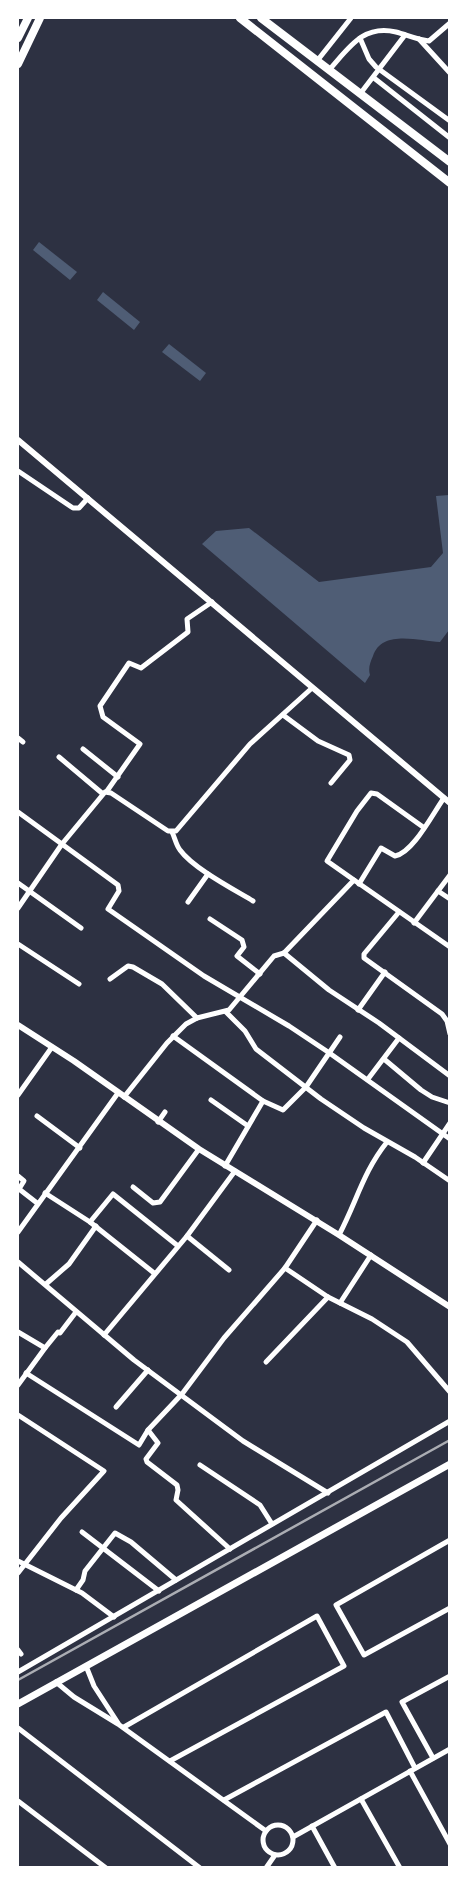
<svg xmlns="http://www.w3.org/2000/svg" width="467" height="1885" font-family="'Libre Baskerville',serif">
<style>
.water{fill:#4f5d75}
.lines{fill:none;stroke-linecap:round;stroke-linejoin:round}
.minor{stroke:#fff;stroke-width:5}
.tertiary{stroke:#fff;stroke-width:6}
.secondary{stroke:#fff;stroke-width:7}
.primary{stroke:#fff;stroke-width:8}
.rail{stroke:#abadb3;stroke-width:2.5}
</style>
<rect width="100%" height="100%" fill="#2d3142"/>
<g class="water">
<polygon points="39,242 77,272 70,280 33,250"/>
<polygon points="103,292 140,322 134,330 97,300"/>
<polygon points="169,344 206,373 200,381 162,352"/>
<path d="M449,495V630L440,642C419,641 382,629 373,656C370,663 368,668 370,675L365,683L202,544L216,531L249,528L319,582L431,567L443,553L436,496Z"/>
</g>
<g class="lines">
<g class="minor">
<polyline points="360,38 369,59 376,67 450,121"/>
<polyline points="419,39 450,73"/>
<polyline points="317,61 351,18"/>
<path d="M329,70C349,48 363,24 396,32C407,35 418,40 429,41L450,23"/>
<polyline points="374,78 450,138"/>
<polyline points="360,94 405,35"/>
<polyline points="18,471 73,508 79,508 88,498"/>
<polyline points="283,715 318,741 349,755 350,760 331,783"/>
<polyline points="18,738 23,742"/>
<polyline points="83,749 118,777"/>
<polyline points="59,757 103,794"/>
<polyline points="107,791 140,744 103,717 100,706 129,663 141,668 188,632 187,619 212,602"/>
<polyline points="18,812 118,885 119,891 108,909 204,976 289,1026 328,1052 450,1139"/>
<path d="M172,832C175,838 176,845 180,850C193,868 233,889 253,901"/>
<polyline points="354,880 327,861 357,811 371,793 377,794 423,827"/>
<polyline points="18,883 81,928"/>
<path d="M359,884L381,848L395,856C413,853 433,813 444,798"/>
<polyline points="438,891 450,899"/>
<polyline points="188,902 208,874"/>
<polyline points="18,908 62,844 105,792 111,793 168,831 176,831 250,744 312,688"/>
<polyline points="399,912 364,954 364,958 442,1014 447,1021 450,1034"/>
<polyline points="210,919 242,940 244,947 237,956 260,974"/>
<polyline points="414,923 450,875"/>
<polyline points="18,944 79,984"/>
<polyline points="284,953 354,880 450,947"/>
<polyline points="284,953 329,990 379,1023 450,1076"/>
<polyline points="110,979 128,966 133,967 162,984 197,1018"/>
<polyline points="358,1010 385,972"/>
<polyline points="226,1012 245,1031 256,1049 321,1099 364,1128 415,1157 450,1181"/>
<polyline points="173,1036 263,1101 283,1110 306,1087 340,1037"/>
<polyline points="384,1059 421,1090 432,1097 450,1103"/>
<polyline points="368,1079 399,1038"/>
<polyline points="18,1095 52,1047"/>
<polyline points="124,1097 167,1043 186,1024 197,1018 229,1010 274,956 284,953"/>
<polyline points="211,1100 248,1126"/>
<polyline points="37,1116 80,1148"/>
<polyline points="158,1122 165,1112"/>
<polyline points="423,1163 450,1123"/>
<polyline points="225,1166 263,1101"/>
<polyline points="18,1176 24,1181 19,1189 37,1203"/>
<polyline points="133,1187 153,1203 160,1202 199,1149"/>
<polyline points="45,1193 90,1222 154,1273"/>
<polyline points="90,1222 113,1194 178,1246"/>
<polyline points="18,1232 118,1093"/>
<path d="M339,1235C357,1201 363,1172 387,1142"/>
<polyline points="187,1236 229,1270"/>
<polyline points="18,1262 134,1360 212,1418 243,1441 328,1493"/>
<polyline points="285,1268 328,1297 372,1319 407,1342 450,1392"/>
<polyline points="46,1284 69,1264 96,1226"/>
<polyline points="340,1303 371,1255"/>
<polyline points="18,1332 45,1348 58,1332 60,1333 76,1312"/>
<polyline points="104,1335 187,1236 235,1171"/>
<polyline points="266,1362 328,1297"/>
<polyline points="26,1373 139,1445 148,1430 182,1394 224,1338 285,1268 317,1220"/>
<polyline points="18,1385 45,1348"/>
<polyline points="116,1407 148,1370"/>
<polyline points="18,1415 104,1471 61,1518 18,1573"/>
<polyline points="148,1430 158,1443 146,1459 147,1462 177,1485 178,1490 176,1500 230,1549"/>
<polyline points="200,1465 260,1505 272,1524"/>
<polyline points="82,1532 159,1591"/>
<polyline points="450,1540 336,1605 364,1655 450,1608"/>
<polyline points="18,1561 82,1593 114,1617"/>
<polyline points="76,1590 83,1580 85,1571 115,1533 131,1542 176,1580"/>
<polyline points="18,1650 21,1654"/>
<polyline points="86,1666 94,1686 118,1723"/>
<polyline points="18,1672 450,1421"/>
<polyline points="56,1682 74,1697 118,1724 266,1831"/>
<polyline points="124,1727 317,1616 344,1666 170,1761"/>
<polyline points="18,1728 200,1868"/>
<polyline points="433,1758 402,1702 450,1676"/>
<polyline points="410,1771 450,1844"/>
<polyline points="361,1799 400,1868"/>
<polyline points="224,1800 386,1712 415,1768"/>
<polyline points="18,1801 106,1868"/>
<circle cx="278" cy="1840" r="15"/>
<polyline points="312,1826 335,1868"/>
<polyline points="293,1837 450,1749"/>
<polyline points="266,1868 275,1855"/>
</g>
<g class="tertiary">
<polyline points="18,440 450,803"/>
<polyline points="18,1025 74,1061 199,1149 339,1235 450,1307"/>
</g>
<polyline class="secondary" points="18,1704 450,1464"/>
<g class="primary">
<polyline points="240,18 450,183"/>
<polyline points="261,18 450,162"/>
<polyline points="18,38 28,18"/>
<polyline points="18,64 40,18"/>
</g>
<polyline class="rail" points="18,1680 450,1440"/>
</g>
<rect width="467" height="1885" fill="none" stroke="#ffffff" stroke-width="38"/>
</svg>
